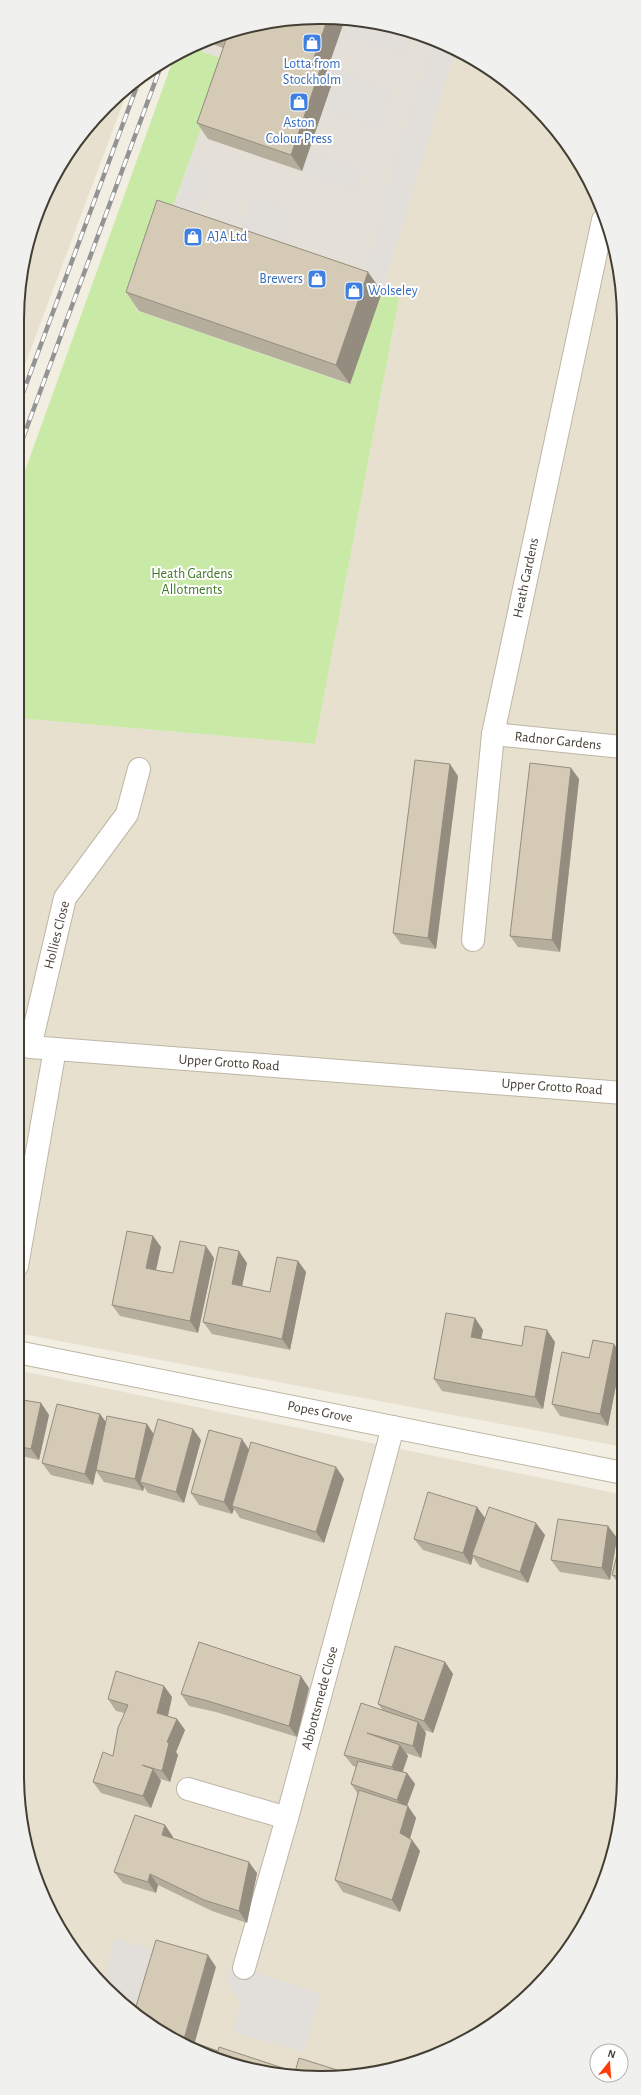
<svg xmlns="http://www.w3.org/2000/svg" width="641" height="2095" font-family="'Alegreya Sans',sans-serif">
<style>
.residential{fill:#e7e0cf}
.industrial{fill:#e4dfd7}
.green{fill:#c9eaa7}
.parking{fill:#e2dfdb}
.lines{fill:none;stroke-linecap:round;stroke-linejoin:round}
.minor-casing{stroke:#beb6a4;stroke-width:24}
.minor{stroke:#fff;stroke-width:22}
.rail-casing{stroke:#939393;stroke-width:4.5}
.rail{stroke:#fff;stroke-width:3;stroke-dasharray:9;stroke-linecap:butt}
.wall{fill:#b6ae9d}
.shaded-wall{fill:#948d7f}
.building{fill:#d4cab6;stroke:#948d7f}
.labels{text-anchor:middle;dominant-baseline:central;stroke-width:4;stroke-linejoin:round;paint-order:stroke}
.shop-label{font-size:14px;fill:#366cbe;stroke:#fff}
.park-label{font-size:14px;fill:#3f7823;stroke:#fff}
.street-label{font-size:14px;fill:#443e32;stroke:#fff}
.rim{fill:none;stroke:#443e32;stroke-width:2}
</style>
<rect width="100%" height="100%" fill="#f2eee2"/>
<g class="residential">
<polygon points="455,51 472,58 549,120 593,186 621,281 623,1447 17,1333 17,718 315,744 399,298 382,292"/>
<polygon points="129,87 17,386 17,321 23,261 40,204 68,152 106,106"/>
<polygon points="17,1370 624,1495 624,1774 618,1834 601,1890 573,1943 505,2015 455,2047 399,2068 341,2077 281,2075 186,2047 136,2015 92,1975 40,1890 23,1833 17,1774"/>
</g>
<polygon class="industrial" points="262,23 380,23 455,51 382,292 350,384 135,310 225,60 202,52 207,39"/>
<polygon class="green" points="207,39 202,52 226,60 135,310 349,384 382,292 399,298 315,744 17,718 17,493 174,57"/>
<g class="parking">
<polygon points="345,19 380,23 412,35 404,56 340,33"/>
<polygon points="434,43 455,51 382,292 360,285 385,213 380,210"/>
<polygon points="328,66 392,90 378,129 323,109 322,82"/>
<polygon points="308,151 363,169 356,190 302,173"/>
<polygon points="192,162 212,170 193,227 171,219"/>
<polygon points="251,196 292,210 277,256 236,242"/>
<polygon points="115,1938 157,1951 136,2015 102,1984"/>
<polygon points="230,1964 321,1994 303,2052 233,2032 241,2001 235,1996 229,1985 228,1977"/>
</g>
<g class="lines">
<g class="minor-casing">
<g id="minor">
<polyline points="493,734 622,747"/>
<polyline points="139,769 127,814 65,898 30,1047 623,1093"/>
<polyline points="473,940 493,734 603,220"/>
<polyline points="17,1266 55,1049"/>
<polyline points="17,1352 623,1473"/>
<polyline points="188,1789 287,1818"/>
<polyline points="244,1968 287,1818 393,1427"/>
</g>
</g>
<use href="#minor" class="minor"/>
<g class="rail-casing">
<g id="rail">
<polyline points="17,409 140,78"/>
<polyline points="17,454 162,63"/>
</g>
</g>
<use href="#rail" class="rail"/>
</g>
<g class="wall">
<polygon points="321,17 345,19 325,76 331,86 302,171 208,139 197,123 223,48 213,44 209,39 262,23"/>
<polygon points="126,292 382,292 350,384 139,311"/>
<polygon points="571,768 579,779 560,952 518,947 510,936"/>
<polygon points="458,776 436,949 401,944 393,933"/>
<polygon points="153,1236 161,1247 156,1270 173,1273 214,1258 198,1333 120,1316 112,1305"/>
<polygon points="298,1261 306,1272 290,1350 212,1334 203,1322 247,1263 242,1286 270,1292"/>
<polygon points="483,1330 481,1339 522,1346 555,1342 543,1409 442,1391 434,1379"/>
<polygon points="622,1355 608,1426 560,1416 552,1404 589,1358"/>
<polygon points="17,1399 41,1403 49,1415 39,1460 17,1455"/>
<polygon points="100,1414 106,1423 147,1424 153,1434 201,1440 184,1503 148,1493 144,1487 143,1491 104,1482 96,1471 93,1485 51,1475 42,1463"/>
<polygon points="249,1449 336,1467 344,1479 324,1543 240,1518 234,1509 232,1514 199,1505 191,1493"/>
<polygon points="477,1507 485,1518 545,1535 528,1583 480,1567 473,1557 471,1565 423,1550 414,1539"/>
<polygon points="608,1526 617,1538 610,1580 560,1572 551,1560"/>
<polygon points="624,1534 624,1588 621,1587 612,1575"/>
<polygon points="445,1662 453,1674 433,1733 424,1730 426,1733 421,1758 406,1753 408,1756 403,1772 407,1773 415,1784 407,1806 416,1818 410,1838 412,1840 420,1851 400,1912 343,1892 335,1880 358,1794 351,1784 356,1767 353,1766 344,1755 382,1709 378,1704"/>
<polygon points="164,1686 172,1697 168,1716 177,1719 185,1730 176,1752 178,1755 170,1782 160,1779 161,1781 151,1808 101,1793 93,1782 113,1756 124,1713 116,1711 108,1699"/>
<polygon points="309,1688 297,1737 216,1712 189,1706 181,1694"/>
<polygon points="165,1825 173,1837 172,1838 257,1873 247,1923 212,1911 158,1885 156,1893 123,1883 114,1872"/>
</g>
<g class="shaded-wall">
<polygon points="328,18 345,19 325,76 331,86 302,171 291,155 311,66"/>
<polygon points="368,272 382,292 350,384 336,365"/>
<polygon points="450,764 458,776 436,949 428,938"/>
<polygon points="571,768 579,779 560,952 552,940"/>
<polygon points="153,1236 161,1247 154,1279 146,1268"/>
<polygon points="206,1246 214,1258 198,1333 190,1321"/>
<polygon points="239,1251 247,1263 240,1296 232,1284"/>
<polygon points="298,1261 306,1272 290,1350 282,1339"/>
<polygon points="475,1318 483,1330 479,1349 471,1337"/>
<polygon points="547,1330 555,1342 543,1409 535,1397"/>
<polygon points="614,1344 622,1355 608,1426 600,1414"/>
<polygon points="41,1403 49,1415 39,1460 31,1449"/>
<polygon points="100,1414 108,1425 96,1470 96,1471 93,1485 85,1474"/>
<polygon points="147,1424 155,1436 140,1482 144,1487 143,1491 135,1479"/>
<polygon points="193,1429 201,1440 184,1503 176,1492"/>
<polygon points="242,1439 250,1451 232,1506 234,1509 232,1514 224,1502"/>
<polygon points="336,1467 344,1479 324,1543 316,1532"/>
<polygon points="477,1507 485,1518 472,1555 473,1557 471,1565 463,1553"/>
<polygon points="536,1523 545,1535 528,1583 520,1572"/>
<polygon points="608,1526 617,1538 610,1580 602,1568"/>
<polygon points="445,1662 453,1674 433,1733 424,1721"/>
<polygon points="301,1676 309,1688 297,1737 289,1726"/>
<polygon points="164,1686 172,1697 166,1725 157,1713"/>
<polygon points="177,1719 185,1730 176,1752 178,1755 170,1782 162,1771 167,1742"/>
<polygon points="418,1722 426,1733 421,1758 413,1746"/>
<polygon points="400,1745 408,1756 400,1778 392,1767"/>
<polygon points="153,1769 161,1781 151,1808 143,1796"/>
<polygon points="407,1773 415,1784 405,1811 397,1800"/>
<polygon points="408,1806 416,1818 408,1845 400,1833"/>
<polygon points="165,1825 173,1837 170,1847 162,1835"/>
<polygon points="412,1840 420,1851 400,1912 392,1900"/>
<polygon points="249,1862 257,1873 247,1923 239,1911"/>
<polygon points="150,1874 158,1885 156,1893 148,1882"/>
<polygon points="208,1955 216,1967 193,2049 184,2039"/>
</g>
<g class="building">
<polygon points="321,17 328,18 311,66 320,70 291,155 197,123 227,37 221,35 262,23"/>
<polygon points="157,200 368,272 336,365 126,292"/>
<polygon points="415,760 450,764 428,938 393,933"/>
<polygon points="530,763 571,768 552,940 510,936"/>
<polygon points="127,1231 153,1236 146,1268 160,1271 173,1273 180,1241 206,1246 190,1321 112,1305"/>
<polygon points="219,1247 239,1251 232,1284 270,1292 277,1257 298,1261 282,1339 203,1322"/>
<polygon points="446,1313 475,1318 471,1337 522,1346 525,1326 547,1330 535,1397 434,1379"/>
<polygon points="593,1340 614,1344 600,1414 552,1404 562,1352 589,1358"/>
<polygon points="17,1399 41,1403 31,1449 17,1446"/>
<polygon points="57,1404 100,1414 85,1474 42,1463"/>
<polygon points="107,1416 147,1424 135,1479 96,1470"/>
<polygon points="158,1419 193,1429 176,1492 140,1482"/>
<polygon points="209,1430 242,1439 224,1502 191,1493"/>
<polygon points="251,1442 336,1467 316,1532 232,1506"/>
<polygon points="428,1492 477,1507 463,1553 414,1539"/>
<polygon points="489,1507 536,1523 520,1572 472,1555"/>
<polygon points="558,1519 608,1526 602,1568 551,1560"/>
<polygon points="622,1534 624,1534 624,1578 612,1575"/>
<polygon points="199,1642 301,1676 289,1726 208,1701 181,1694"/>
<polygon points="395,1646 445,1662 424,1721 378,1704"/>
<polygon points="116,1671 164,1686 157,1713 177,1719 167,1742 169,1743 162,1771 142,1765 153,1769 143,1796 93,1782 103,1752 113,1756 118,1728 128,1705 108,1699"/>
<polygon points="361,1703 418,1722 413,1746 367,1733 400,1745 392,1767 344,1755"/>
<polygon points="358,1761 407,1773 397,1800 351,1784"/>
<polygon points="359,1790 408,1806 400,1833 412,1840 392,1900 335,1880"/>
<polygon points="135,1815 165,1825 162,1835 249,1862 239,1911 204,1900 150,1874 148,1882 114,1872"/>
<polygon points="156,1940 208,1955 184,2039 218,2051 219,2047 295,2072 299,2058 353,2075 341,2077 281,2075 186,2047 136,2015 134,2013"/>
</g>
<defs>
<g id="shop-square" transform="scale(1)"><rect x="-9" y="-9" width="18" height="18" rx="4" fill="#3f7fe0" stroke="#fff"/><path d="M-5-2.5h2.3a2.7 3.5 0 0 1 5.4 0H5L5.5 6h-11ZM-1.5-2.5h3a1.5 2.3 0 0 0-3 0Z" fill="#fff"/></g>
</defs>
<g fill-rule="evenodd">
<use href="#shop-square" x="312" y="43"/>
<use href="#shop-square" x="299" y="102"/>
<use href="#shop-square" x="193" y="237"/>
<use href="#shop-square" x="317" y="279"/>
<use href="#shop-square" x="354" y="291"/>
</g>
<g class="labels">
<g class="shop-label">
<text x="312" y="64">Lotta from<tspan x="312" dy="16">Stockholm</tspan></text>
<text x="299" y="123">Aston<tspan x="299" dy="16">Colour Press</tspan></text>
<text x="207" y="237" text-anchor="start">AJA Ltd</text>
<text x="303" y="279" text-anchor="end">Brewers</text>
<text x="368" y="291" text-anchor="start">Wolseley</text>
</g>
<g class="park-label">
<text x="192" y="574">Heath Gardens<tspan x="192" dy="16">Allotments</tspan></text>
</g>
<g class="street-label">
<text transform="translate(526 578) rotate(-78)">Heath Gardens</text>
<text transform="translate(558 741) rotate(6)">Radnor Gardens</text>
<text transform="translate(57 935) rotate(-76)">Hollies Close</text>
<text transform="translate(229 1063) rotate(4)">Upper Grotto Road</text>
<text transform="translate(552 1087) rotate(4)">Upper Grotto Road</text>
<text transform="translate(320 1412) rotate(11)">Popes Grove</text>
<text transform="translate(320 1698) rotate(-75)">Abbottsmede Close</text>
</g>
</g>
<path d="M0 0H641V2095H0ZM320 24H321A296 296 0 0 1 617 320V1775A296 296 0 0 1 321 2071H320A296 296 0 0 1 24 1775V320A296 296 0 0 1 320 24Z" fill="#f0f0ef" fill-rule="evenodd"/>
<path class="rim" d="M320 24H321A296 296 0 0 1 617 320V1775A296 296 0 0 1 321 2071H320A296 296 0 0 1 24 1775V320A296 296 0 0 1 320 24Z"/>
<g transform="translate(609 2063) rotate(17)"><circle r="19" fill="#ffffff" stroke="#b4b2ad"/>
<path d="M0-3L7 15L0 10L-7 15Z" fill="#ff3c0c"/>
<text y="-6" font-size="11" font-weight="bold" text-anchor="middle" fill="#443e32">N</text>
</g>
</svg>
